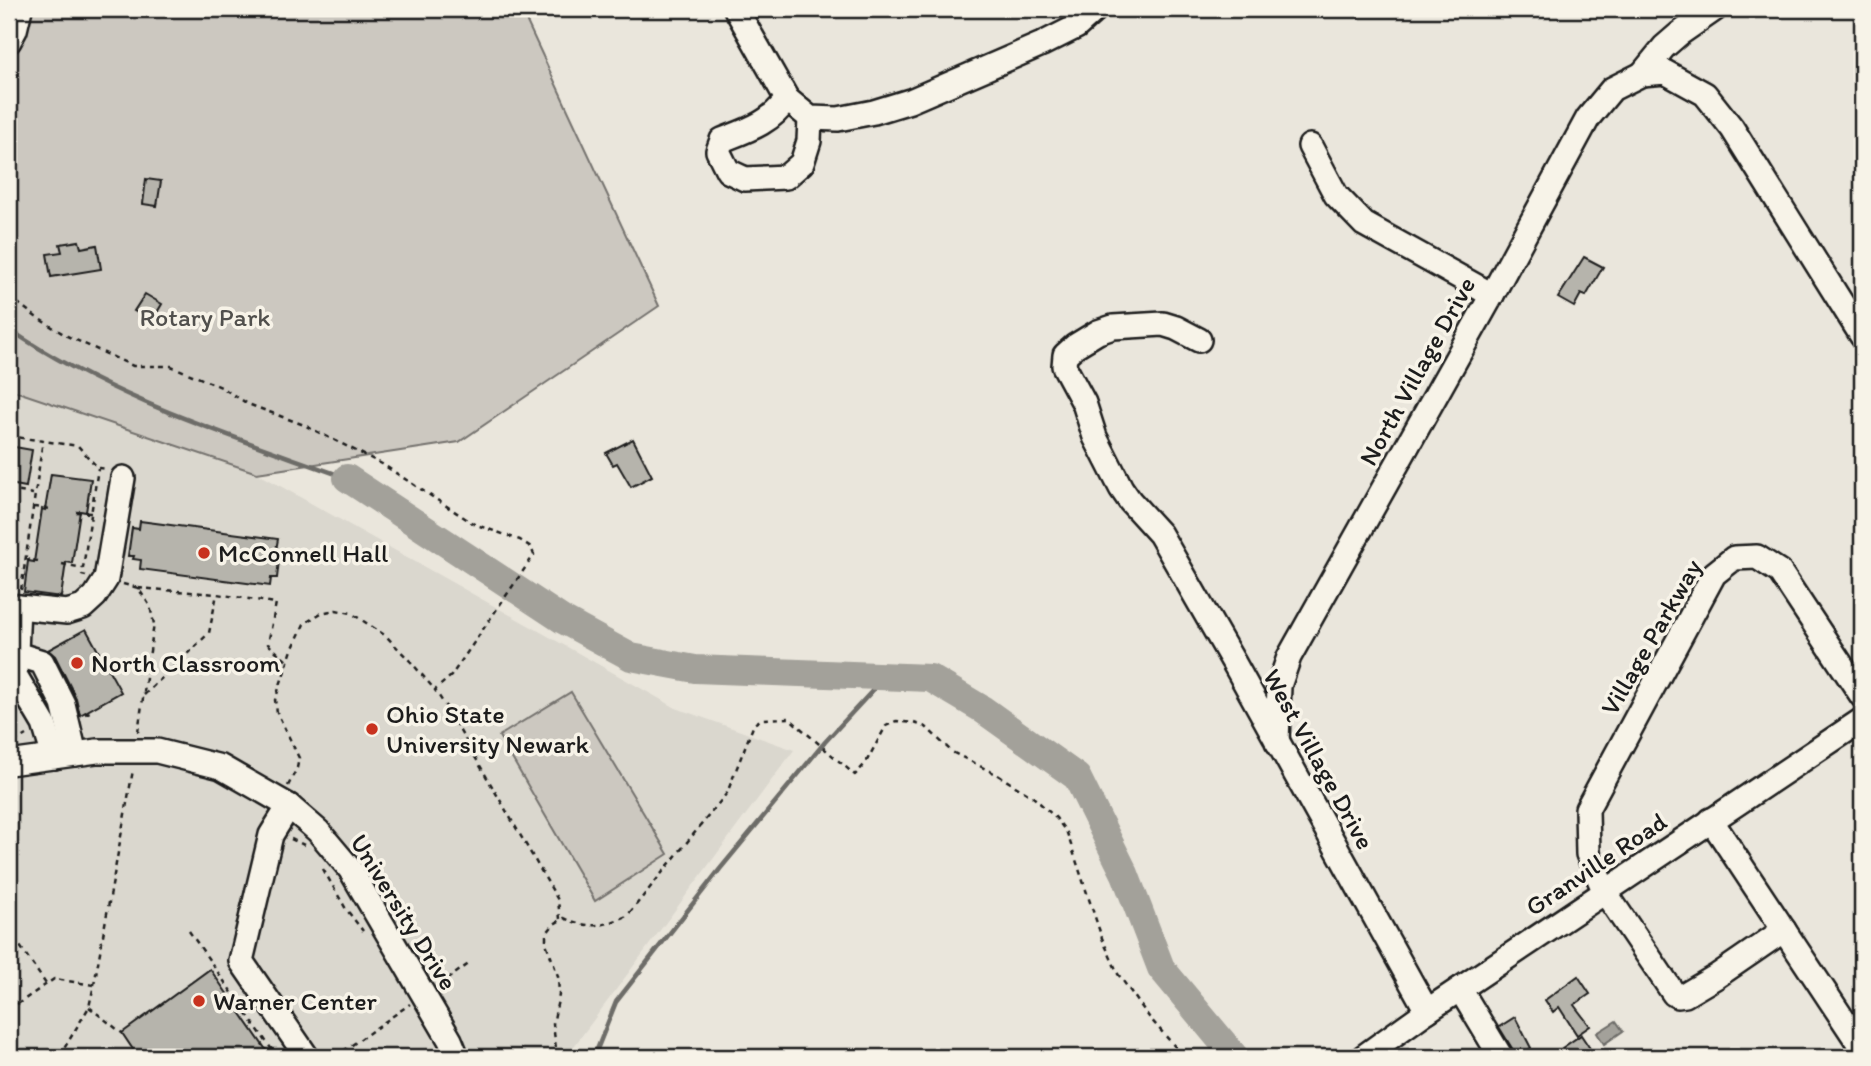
<svg xmlns="http://www.w3.org/2000/svg" width="1871" height="1066" font-family="Itim,sans-serif">
<style>
.built{fill:#dad7ce}
.green{fill:#ccc8c0;stroke:#74726e;stroke-width:2}
.water{fill:#a3a19a;stroke:#6d6c68;stroke-width:2}
.lines{fill:none;stroke-linecap:round;stroke-linejoin:round}
.stream{stroke:#6d6c68;stroke-width:4.5}
.river{stroke:#a3a19a;stroke-width:28}
.building{fill:#b6b4ac;stroke:#1c1c1c;stroke-width:2}
.minor-casing{stroke:#1c1c1c;stroke-width:28}
.path{stroke:#1c1c1c;stroke-width:2.5;stroke-dasharray:5 5;stroke-linecap:butt}
.minor{stroke:#f7f3e8;stroke-width:23}
.poi-dot{fill:#c8321e;stroke:#f7f3e8;stroke-width:2.5}
.labels{text-anchor:middle;dominant-baseline:central;stroke-width:7;stroke-linejoin:round;paint-order:stroke}
.park-label{font-size:26px;fill:#51504d;stroke:#f7f3e8}
.street-label{font-size:26px;fill:#1c1c1c;stroke:#f7f3e8}
.poi-label{font-size:26px;fill:#1c1c1c;stroke:#f7f3e8;text-anchor:start}
</style>
<rect width="100%" height="100%" fill="#eae6dc"/>
<filter id="ink" filterUnits="userSpaceOnUse"><feTurbulence type="fractalNoise" baseFrequency=".0143" numOctaves="2"/><feDisplacementMap in="SourceGraphic" scale="14" xChannelSelector="R" yChannelSelector="G"/><feConvolveMatrix kernelMatrix="1 2 1 2 8 2 1 2 1" color-interpolation-filters="sRGB"/></filter>
<g filter="url(#ink)">
<polygon class="built" points="9,389 257,473 676,708 794,750 566,1057 9,1057"/>
<g class="green">
<polygon points="9,9 521,9 659,306 459,442 257,473 9,389"/>
<polygon points="571,692 668,854 595,901 499,736"/>
</g>
<polygon class="water" points="1616,1021 1623,1031 1604,1044 1597,1033"/>
<g class="lines">
<g class="stream">
<path d="M9,329C111,399 232,436 347,478"/>
<polyline points="594,1057 616,1002 720,869 825,742 886,676"/>
</g>
<polyline class="river" points="347,478 563,620 631,657 695,669 930,678 982,709 1077,777 1125,874 1161,968 1235,1057"/>
</g>
<g class="building">
<polygon points="146,179 161,181 157,206 143,204"/>
<polygon points="79,241 81,248 97,245 101,269 51,277 47,254 62,252 60,244"/>
<polygon points="1584,257 1603,267 1586,296 1581,294 1574,307 1558,298"/>
<polygon points="145,294 162,304 152,321 134,311"/>
<polygon points="633,439 652,476 631,487 617,463 613,465 606,453"/>
<polygon points="9,446 32,450 26,487 9,484"/>
<polygon points="51,474 91,479 86,512 80,511 72,563 66,562 61,597 24,592 28,561 34,562 42,509 45,510"/>
<polygon points="140,521 278,539 276,550 280,551 277,578 271,578 270,586 140,569 141,560 133,559 134,556 128,556 132,528 139,529"/>
<polygon points="86,629 121,692 80,715 76,698 55,656 48,650"/>
<polygon points="210,969 271,1057 138,1057 122,1033"/>
<polygon points="1578,976 1590,994 1574,1005 1590,1026 1577,1035 1559,1007 1553,1012 1545,1000"/>
<polygon points="1515,1017 1531,1048 1517,1057 1515,1057 1513,1050 1499,1027"/>
<polygon points="1581,1035 1591,1050 1581,1057 1568,1057 1562,1048"/>
</g>
<g class="lines">
<g class="minor-casing">
<g id="minor">
<polyline points="736,9 787,99 810,118 838,119 874,112 910,101 1042,44 1076,27 1096,9"/>
<polyline points="9,41 15,30 20,9"/>
<polyline points="1642,74 1664,47 1679,34 1715,9"/>
<path d="M787,99C771,123 748,130 722,140L718,151L728,171L745,179L786,177L802,163L809,141L810,118"/>
<polyline points="1310,146 1336,195 1364,224 1492,295"/>
<polyline points="1199,340 1176,328 1163,324 1113,327 1098,332 1075,346 1065,355 1064,366 1084,403 1095,437 1121,488 1130,501 1160,534 1234,663 1427,1011"/>
<polyline points="9,606 67,612 83,607 95,596 106,579 123,478"/>
<polyline points="18,607 15,675 44,724 54,757"/>
<polyline points="16,654 42,662 63,704 75,754"/>
<polyline points="1277,742 1279,686 1289,657 1492,295 1588,118 1612,89 1642,74 1665,72 1705,94 1732,128 1862,336"/>
<polyline points="9,763 97,751 157,751 221,767 289,806 318,831 350,869 450,1040 457,1057"/>
<polyline points="289,806 271,835 241,961 307,1057"/>
<polyline points="1711,820 1862,1048"/>
<polyline points="1784,930 1717,976 1685,995 1678,996 1674,994 1605,892 1588,854 1587,809 1714,574 1734,558 1757,557 1780,572 1862,696"/>
<polyline points="1460,989 1501,1057"/>
<polyline points="1363,1057 1427,1011 1862,720"/>
</g>
</g>
<g class="path">
<polyline points="9,296 36,317 67,336 133,366 171,366 221,387 248,404 304,425 382,464 474,524 520,540 531,547 534,555 451,676 435,690 446,707 558,900 560,919"/>
<polyline points="9,436 78,446 98,468 107,469"/>
<polyline points="9,490 33,494"/>
<polyline points="34,507 51,509"/>
<polyline points="76,512 91,513"/>
<polyline points="25,559 38,561"/>
<polyline points="62,564 83,568"/>
<polyline points="86,576 82,575 98,468"/>
<polyline points="123,584 138,588 150,606 154,624 138,732"/>
<polyline points="138,588 217,594 276,603 268,644 288,662"/>
<polyline points="21,590 43,440"/>
<polyline points="144,695 209,633 217,594"/>
<polyline points="85,714 92,711 91,709"/>
<polyline points="14,742 26,735"/>
<polyline points="288,786 297,768 299,758 277,712 275,700 292,650 304,624 321,613 336,610 351,613 386,636 411,662 435,690"/>
<polyline points="291,839 304,845"/>
<polyline points="323,869 346,909 363,931"/>
<polyline points="9,930 46,984"/>
<polyline points="189,931 277,1057"/>
<polyline points="94,985 133,770"/>
<polyline points="439,985 470,963"/>
<polyline points="89,1007 122,1033"/>
<polyline points="9,1010 54,979 94,985 89,1007 59,1057"/>
<polyline points="9,1052 24,1053 35,1057"/>
<polyline points="335,1057 410,1004"/>
<path d="M557,1057L553,1024L559,995L558,976L546,943V934L554,924L564,918C589,929 602,927 627,916L727,793L754,724L762,719L789,718L855,775L865,764L886,726L896,721L914,723L926,727L952,752L996,774L1033,797L1056,818L1067,833L1102,938L1118,974L1149,1017L1184,1057"/>
</g>
<use href="#minor" class="minor"/>
</g>
</g>
<g class="poi-dot">
<circle cx="204" cy="553" r="7"/>
<circle cx="77" cy="663" r="7"/>
<circle cx="372" cy="729" r="7"/>
<circle cx="199" cy="1001" r="7"/>
</g>
<g class="labels">
<g class="park-label">
<text x="205" y="317">Rotary Park</text>
</g>
<g class="street-label">
<text transform="translate(1417 371) rotate(-61)">North Village Drive</text>
<text transform="translate(1651 637) rotate(-60)">Village Parkway</text>
<text transform="translate(1319 759) rotate(61)">West Village Drive</text>
<text transform="translate(1596 864) rotate(-34)">Granville Road</text>
<text transform="translate(404 912) rotate(58)">University Drive</text>
</g>
<g class="poi-label">
<text x="218" y="553">McConnell Hall</text>
<text x="91" y="663">North Classroom</text>
<text x="386" y="714">Ohio State<tspan x="386" dy="30">University Newark</tspan></text>
<text x="213" y="1001">Warner Center</text>
</g>
</g>
<rect width="1871" height="1066" fill="none" stroke="#f7f3e8" stroke-width="35"/>
<rect x="18" y="18" width="1836" height="1031" fill="none" stroke="#1c1c1c" stroke-width="2.5" filter="url(#ink)"/>
</svg>
